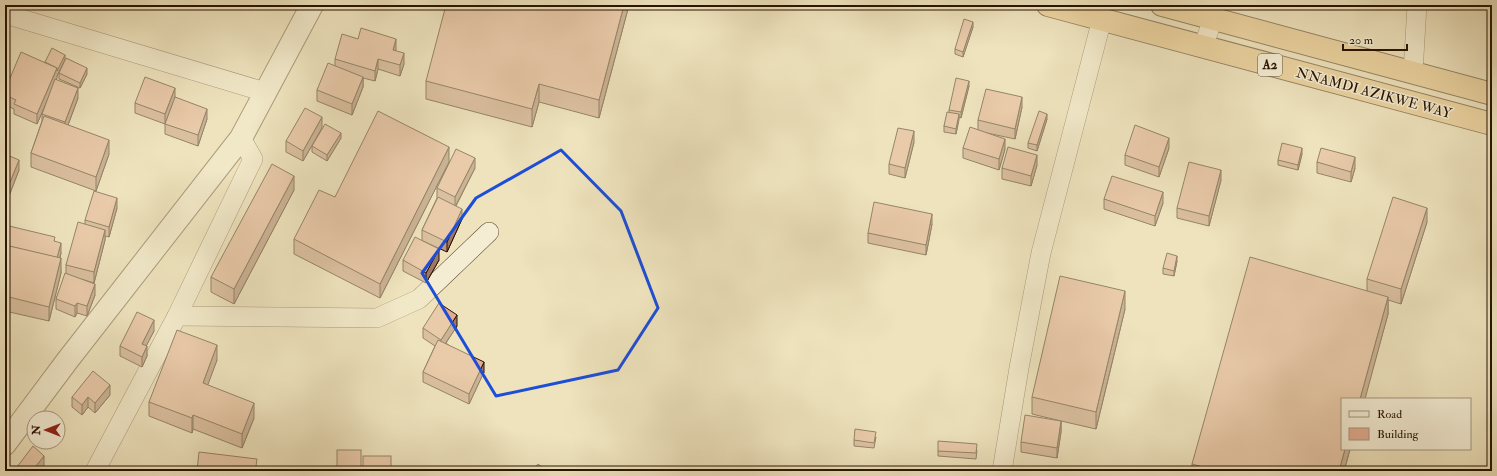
<svg xmlns="http://www.w3.org/2000/svg" width="1497" height="476" font-family="'IM FELL Double Pica',serif">
<style>
.lines{fill:none;stroke-linecap:round;stroke-linejoin:round}
.minor-casing{stroke:#59472f;stroke-width:20}
.tertiary-casing{stroke:#59472f;stroke-width:24}
.trunk-casing{stroke:#271300;stroke-width:24}
.minor{stroke:#f4edd4;stroke-width:19}
.tertiary{stroke:#f4edd4;stroke-width:22}
.trunk{stroke:#e7c27e;stroke-width:22}
.wall{fill:#c3947c;stroke:#271300}
.shaded-wall{fill:#9f7865;stroke:#271300}
.building{fill:#e3ac90;stroke:#271300}
.marked{fill:none;stroke:#1d4ed8;stroke-width:3;stroke-linejoin:round}
.labels{text-anchor:middle;dominant-baseline:central;stroke-width:3;stroke-linejoin:round;paint-order:stroke}
.shield{fill:#f4edd4;stroke:#645440;stroke-width:1}
.shield-label{font-size:13px;font-weight:bold;fill:#271300}
.street-label{font-size:14px;fill:#271300;stroke:#f4edd4}
</style>
<rect width="100%" height="100%" fill="#eee3bd"/>
<filter id="stains"><feTurbulence type="fractalNoise" baseFrequency=".005" numOctaves="4"/><feColorMatrix values="0 0 0 0 .2 0 0 0 0 .09 0 0 0 0 .02 0 0 0 .5 -.17"/></filter>
<radialGradient id="worn" r=".72"><stop offset=".6" stop-color="#630" stop-opacity="0"/><stop offset="1" stop-color="#630" stop-opacity=".3"/></radialGradient>
<g class="lines">
<g class="minor-casing">
<g id="minor">
<polyline points="5,14 265,92"/>
<polyline points="1203,47 1213,19 1213,5"/>
<polyline points="1413,73 1417,5"/>
<polyline points="177,316 377,318 419,299 489,232"/>
<polyline points="95,471 177,316 253,159 241,138"/>
<polyline points="1002,471 1019,368 1041,253 1102,19"/>
</g>
</g>
<g class="tertiary-casing">
<polyline id="tertiary" points="5,444 67,361 241,138 312,5"/>
</g>
<g class="trunk-casing">
<g id="trunk">
<polyline points="1048,5 1492,124"/>
<polyline points="1162,5 1492,94"/>
</g>
</g>
<use href="#minor" class="minor"/>
<use href="#tertiary" class="tertiary"/>
<use href="#trunk" class="trunk"/>
</g>
<g class="wall">
<polygon points="629,5 599,118 539,102 532,127 426,99 426,81"/>
<polygon points="973,27 963,57 955,54 955,49"/>
<polygon points="358,39 396,49 395,51 404,64 400,76 378,69 375,81 363,78 363,87 352,115 317,101 317,90 335,65 335,59"/>
<polygon points="65,60 57,76 56,80 78,98 68,125 109,154 96,191 31,167 31,153 42,121 42,114 47,101 37,124 14,114 14,109 5,105 5,90 45,62"/>
<polygon points="59,73 87,74 80,88 59,79"/>
<polygon points="969,86 961,118 959,117 956,134 944,132 944,126 949,112 949,110"/>
<polygon points="175,97 207,119 198,146 165,134 165,124 135,113 135,103"/>
<polygon points="1022,107 1015,139 987,133 1005,149 999,170 963,158 963,148 978,130 978,120"/>
<polygon points="1047,119 1037,151 1028,148 1028,143"/>
<polygon points="322,128 303,161 286,152 286,141"/>
<polygon points="341,138 327,161 312,152 312,146"/>
<polygon points="914,142 905,178 889,174 889,164"/>
<polygon points="1169,148 1159,177 1125,165 1125,155"/>
<polygon points="5,154 19,170 7,201 7,211 5,215"/>
<polygon points="1302,154 1298,170 1278,165 1278,160"/>
<polygon points="449,162 380,298 294,254 294,239 335,197"/>
<polygon points="1317,162 1355,168 1351,182 1317,173"/>
<polygon points="1037,165 1031,186 1002,179 1002,168"/>
<polygon points="475,168 456,206 462,219 447,252 423,241 439,260 426,283 403,271 403,260 422,241 422,230 437,198 437,188"/>
<polygon points="1221,180 1209,226 1177,218 1177,208"/>
<polygon points="294,190 234,304 211,292 211,277"/>
<polygon points="1104,199 1163,203 1155,226 1104,209"/>
<polygon points="117,208 109,237 105,236 105,240 94,283 81,279 95,295 87,316 77,313 75,317 56,309 56,299 66,274 66,265 85,224 85,220"/>
<polygon points="1427,222 1401,304 1388,300 1388,314 1344,471 1192,471 1192,464 1367,291 1367,279"/>
<polygon points="932,224 926,255 868,243 868,233"/>
<polygon points="5,225 55,241 61,253 60,258 61,273 49,321 5,311"/>
<polygon points="1177,261 1174,276 1163,274 1163,268"/>
<polygon points="1125,309 1096,429 1061,421 1061,432 1057,458 1021,452 1021,442 1061,421 1032,414 1032,397"/>
<polygon points="457,326 446,343 484,372 469,404 423,382 423,372 435,346 423,338 423,328"/>
<polygon points="154,331 146,346 147,356 142,367 120,356 120,346"/>
<polygon points="217,360 207,385 254,418 242,448 193,429 192,433 149,416 149,402"/>
<polygon points="110,395 95,413 88,407 82,415 72,407 72,397"/>
<polygon points="876,437 874,448 854,446 854,440"/>
<polygon points="977,450 976,459 938,456 938,451"/>
</g>
<g class="shaded-wall">
<polygon points="624,5 629,5 599,118 599,100"/>
<polygon points="973,22 973,27 963,57 963,52"/>
<polygon points="396,39 396,49 393,60 393,50"/>
<polygon points="404,53 404,64 400,76 400,65"/>
<polygon points="65,55 65,60 57,76 57,78 37,124 37,114 57,68"/>
<polygon points="378,59 378,69 375,81 375,71"/>
<polygon points="87,68 87,74 80,88 80,83"/>
<polygon points="363,77 363,87 352,115 352,104"/>
<polygon points="969,81 969,86 961,118 961,112"/>
<polygon points="539,84 539,102 532,127 532,109"/>
<polygon points="78,88 78,98 65,133 65,122"/>
<polygon points="175,88 175,98 165,124 165,114"/>
<polygon points="1022,97 1022,107 1015,139 1015,129"/>
<polygon points="207,109 207,119 198,146 198,135"/>
<polygon points="959,114 959,120 956,134 956,129"/>
<polygon points="1047,114 1047,119 1037,151 1037,145"/>
<polygon points="322,117 322,128 303,161 303,151"/>
<polygon points="914,131 914,142 905,178 905,168"/>
<polygon points="341,133 341,138 327,161 327,155"/>
<polygon points="1169,138 1169,148 1159,177 1159,167"/>
<polygon points="1005,139 1005,149 999,170 999,159"/>
<polygon points="109,140 109,154 96,191 96,177"/>
<polygon points="449,147 449,162 380,298 380,284"/>
<polygon points="1302,148 1302,154 1298,170 1298,165"/>
<polygon points="1037,155 1037,165 1031,186 1031,176"/>
<polygon points="1355,157 1355,168 1351,182 1351,172"/>
<polygon points="475,158 475,168 455,207 455,197"/>
<polygon points="19,160 19,170 7,201 7,211 5,215 5,205 6,202 6,192"/>
<polygon points="1221,170 1221,180 1209,226 1209,216"/>
<polygon points="294,176 294,190 234,304 234,289"/>
<polygon points="1163,192 1163,203 1155,226 1155,216"/>
<polygon points="117,198 117,208 109,237 109,227"/>
<polygon points="1427,208 1427,222 1401,304 1401,289"/>
<polygon points="462,209 462,219 447,252 447,242"/>
<polygon points="932,214 932,224 926,255 926,245"/>
<polygon points="105,230 105,240 94,283 94,272"/>
<polygon points="61,243 61,253 57,268 57,258"/>
<polygon points="439,249 439,260 426,283 426,273"/>
<polygon points="1177,256 1177,261 1174,276 1174,271"/>
<polygon points="61,258 61,273 49,321 49,307"/>
<polygon points="95,284 95,295 87,316 87,306"/>
<polygon points="1125,291 1125,309 1096,429 1096,412"/>
<polygon points="1388,297 1388,314 1365,399 1360,399"/>
<polygon points="77,303 77,313 75,317 75,306"/>
<polygon points="457,315 457,326 441,350 441,340"/>
<polygon points="154,320 154,331 142,354 142,344"/>
<polygon points="217,345 217,360 203,398 203,383"/>
<polygon points="147,346 147,356 142,367 142,357"/>
<polygon points="484,362 484,372 469,404 469,394"/>
<polygon points="110,385 110,395 95,413 95,403"/>
<polygon points="88,397 88,407 82,415 82,405"/>
<polygon points="254,403 254,418 242,448 242,434"/>
<polygon points="193,415 193,429 192,433 192,418"/>
<polygon points="1061,421 1061,432 1057,458 1057,448"/>
<polygon points="1345,449 1350,449 1344,471 1339,471"/>
<polygon points="44,456 44,466 40,471 32,471"/>
</g>
<g class="building">
<polygon points="446,5 624,5 599,100 539,84 532,109 426,81"/>
<polygon points="964,19 973,22 963,52 955,49"/>
<polygon points="361,28 396,39 393,50 404,53 400,65 378,59 375,71 335,59 342,34 358,39"/>
<polygon points="52,48 65,55 57,71 57,68 45,62"/>
<polygon points="21,52 57,68 37,114 14,104 16,100 5,95 5,90"/>
<polygon points="66,58 87,68 80,83 59,73"/>
<polygon points="328,63 363,77 352,104 317,90"/>
<polygon points="145,77 175,88 165,114 135,103"/>
<polygon points="956,78 969,81 961,112 949,110"/>
<polygon points="55,79 78,88 65,122 42,114"/>
<polygon points="986,89 1022,97 1015,129 978,120"/>
<polygon points="175,97 207,109 198,135 165,124"/>
<polygon points="305,108 322,117 303,151 286,141"/>
<polygon points="378,111 449,147 380,284 294,239 319,190 335,197"/>
<polygon points="1039,111 1047,114 1037,145 1028,143"/>
<polygon points="947,112 959,114 956,129 944,126"/>
<polygon points="44,116 109,140 96,177 31,153"/>
<polygon points="325,124 341,133 327,155 312,146"/>
<polygon points="1135,125 1169,138 1159,167 1125,155"/>
<polygon points="970,127 1005,139 999,159 963,148"/>
<polygon points="898,128 914,131 905,168 889,164"/>
<polygon points="1282,143 1302,148 1298,165 1278,160"/>
<polygon points="1008,147 1037,155 1031,176 1002,168"/>
<polygon points="1321,148 1355,157 1351,172 1317,162"/>
<polygon points="456,149 475,158 455,197 437,188"/>
<polygon points="5,154 19,160 6,192 5,192"/>
<polygon points="1189,162 1221,170 1209,216 1177,208"/>
<polygon points="272,164 294,176 234,289 211,277"/>
<polygon points="1112,176 1163,192 1155,216 1104,199"/>
<polygon points="94,191 117,198 109,227 85,220"/>
<polygon points="438,197 462,209 447,242 422,230"/>
<polygon points="1393,197 1427,208 1401,289 1367,279"/>
<polygon points="874,202 932,214 926,245 868,233"/>
<polygon points="78,222 105,230 94,272 66,265"/>
<polygon points="5,225 55,237 54,241 61,243 57,258 5,245"/>
<polygon points="415,237 439,249 426,273 403,260"/>
<polygon points="5,245 61,258 49,307 5,296"/>
<polygon points="1167,253 1177,256 1174,271 1163,268"/>
<polygon points="1250,257 1388,297 1360,399 1342,399 1342,449 1345,449 1339,471 1217,471 1192,464"/>
<polygon points="65,273 95,284 87,306 77,303 75,306 56,299"/>
<polygon points="1060,276 1125,291 1096,412 1032,397"/>
<polygon points="439,303 457,315 441,340 423,328"/>
<polygon points="137,312 154,320 142,344 147,346 142,357 120,346"/>
<polygon points="177,330 217,345 203,383 254,403 242,434 193,415 192,418 149,402"/>
<polygon points="438,340 484,362 469,394 423,372"/>
<polygon points="93,371 110,385 95,403 88,397 82,405 72,397"/>
<polygon points="1025,415 1061,421 1057,448 1021,442"/>
<polygon points="855,429 876,432 874,443 854,440"/>
<polygon points="938,441 977,444 976,453 938,451"/>
<polygon points="33,446 44,456 32,471 14,471"/>
<rect x="337" y="450" width="24" height="21"/>
<polygon points="199,452 257,459 256,466 265,468 265,471 197,471"/>
<rect x="363" y="456" width="28" height="15"/>
<polygon points="538,464 547,471 532,471"/>
</g>
<path d="M0 0H1497V476H0ZM561,150L621,211L658,308L618,370L496,396L422,273L476,198Z" fill="#eee3bd" fill-opacity=".55" fill-rule="evenodd"/>
<path class="marked" d="M561,150L621,211L658,308L618,370L496,396L422,273L476,198Z"/>
<g class="labels">
<rect class="shield" x="1258" y="54" width="24" height="22" rx="3"/>
<g class="shield-label">
<text x="1270" y="65">A2</text>
</g>
<g class="street-label">
<text transform="translate(1374 93) rotate(15)">NNAMDI AZIKWE WAY</text>
</g>
</g>
<rect width="1497" height="476" fill="none" stroke="#eee3bd" stroke-width="20"/>
<rect x="6" y="6" width="1485" height="464" fill="none" stroke="#271300" stroke-width="2"/>
<rect x="10" y="10" width="1477" height="456" fill="none" stroke="#271300"/>
<rect x="1341" y="398" width="130" height="52" fill="#f4edd4" stroke="#a2967f"/>
<rect x="1349" y="411" width="20" height="6" fill="#f4edd4" stroke="#a2967f"/>
<text x="1377" y="418" font-size="12" fill="#271300">Road</text>
<rect x="1349" y="428" width="20" height="12" fill="#e3ac90" stroke="#a2967f"/>
<text x="1377" y="438" font-size="12" fill="#271300">Building</text>
<g transform="translate(46 430) rotate(270)"><circle r="19" fill="#f4edd4" stroke="#a2967f"/>
<path d="M0-3L7 15L0 10L-7 15Z" fill="#8f2418"/>
<text y="-6" font-size="11" font-weight="bold" text-anchor="middle" fill="#271300">N</text>
</g>
<path d="M1343 44v6h64v-6" fill="none" stroke="#271300" stroke-width="2"/>
<text x="1349" y="44" font-size="12" fill="#271300" stroke="#f4edd4" stroke-width="3" paint-order="stroke">20 m</text>
<rect width="100%" height="100%" filter="url(#stains)"/>
<rect width="100%" height="100%" fill="url(#worn)"/>
</svg>
